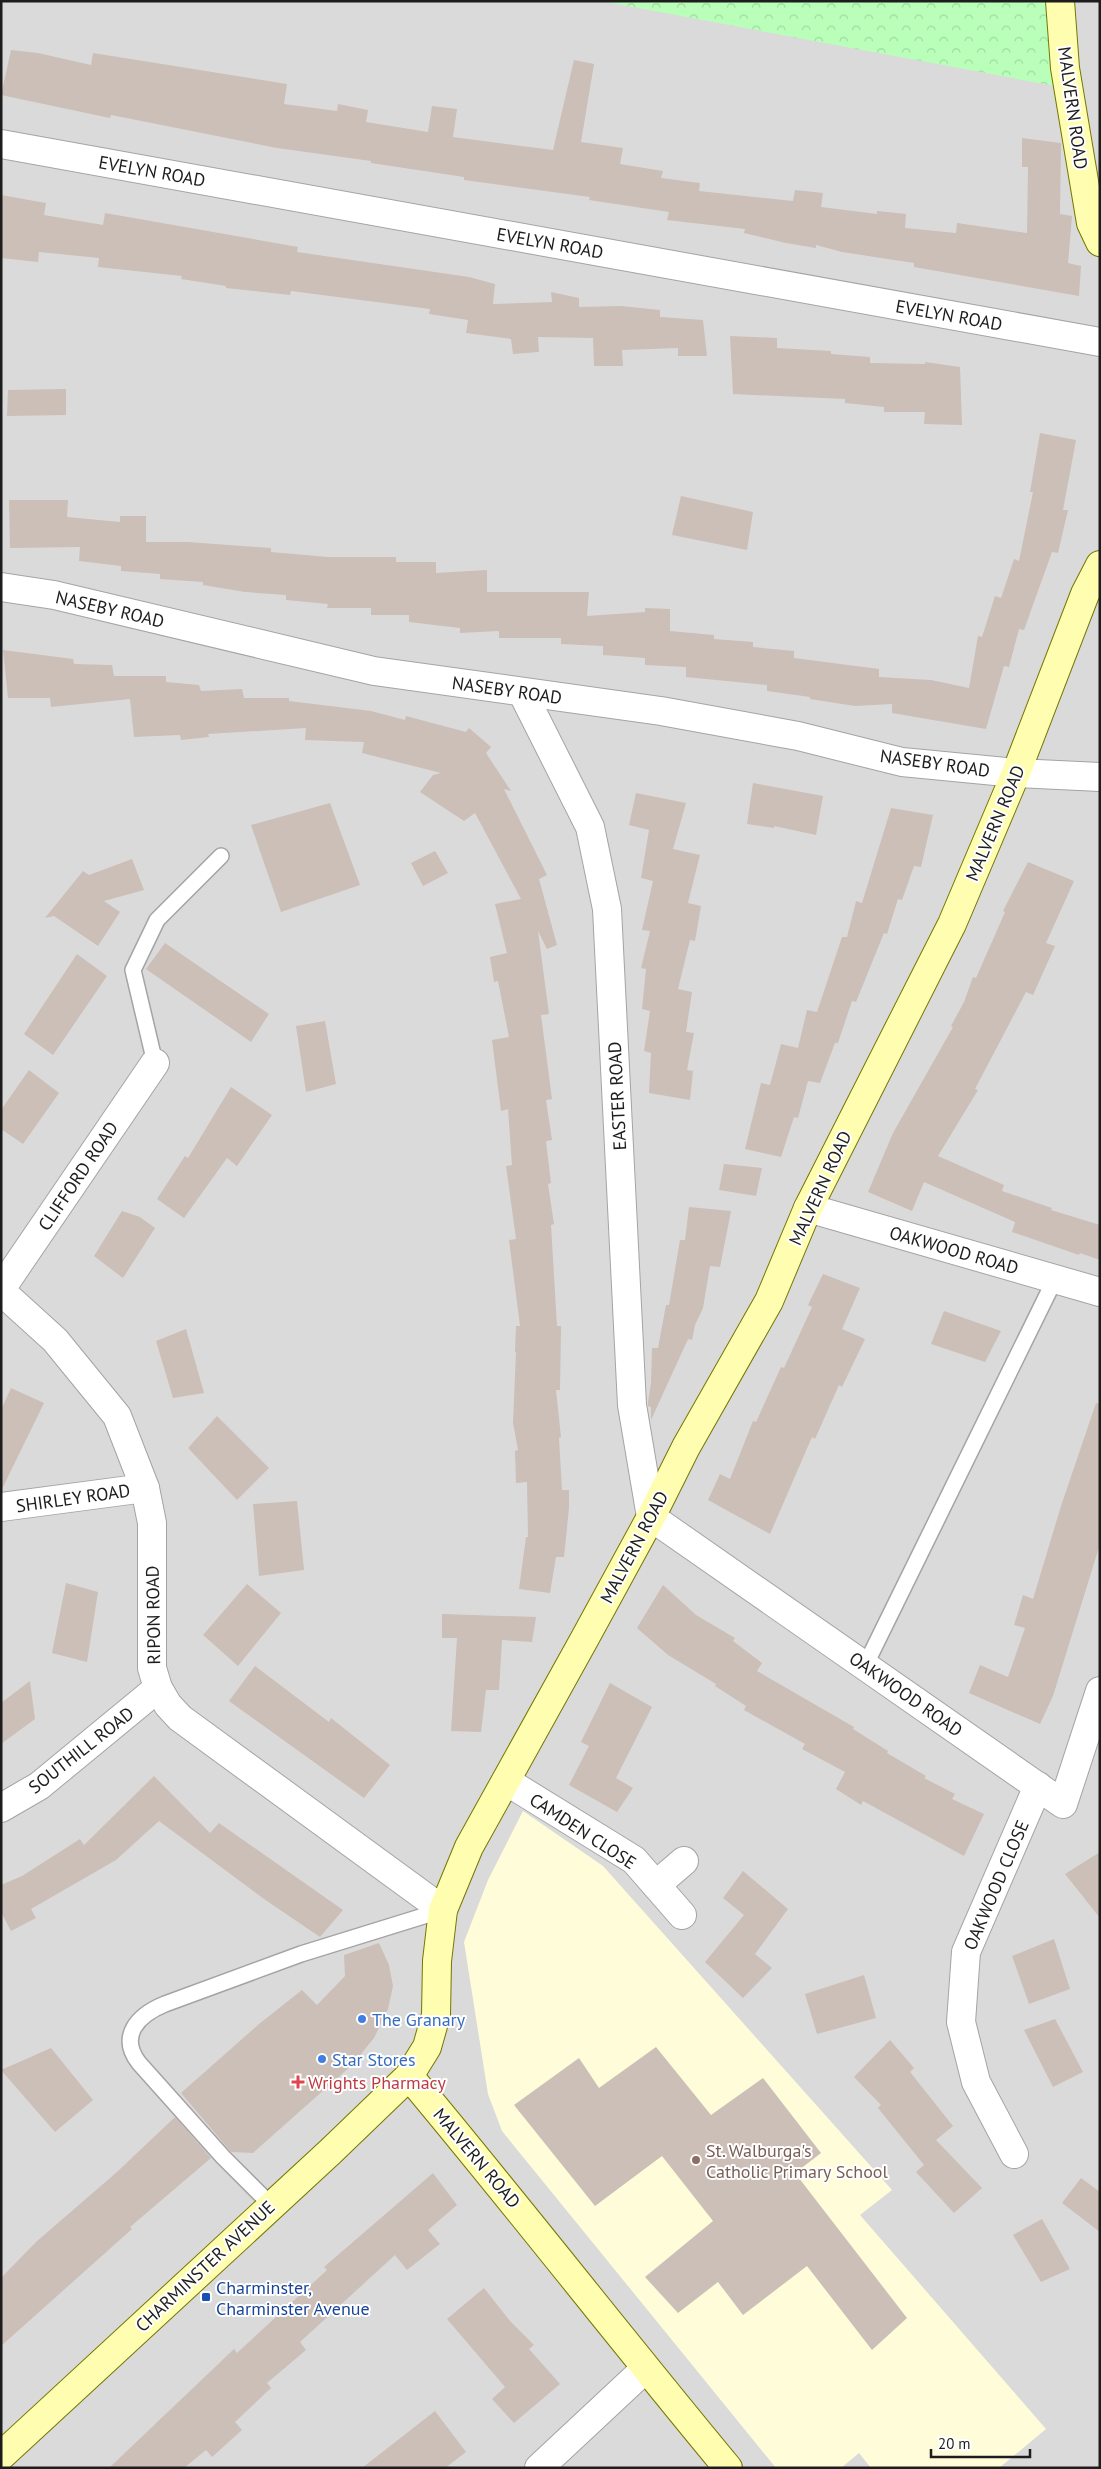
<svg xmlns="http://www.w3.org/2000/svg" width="1101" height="2469" font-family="'PT Sans',sans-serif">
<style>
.residential{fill:#dbdada}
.education{fill:#fffcda}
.park{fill:url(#park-crowns)}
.building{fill:#cbbfb7}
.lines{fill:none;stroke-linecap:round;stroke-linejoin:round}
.lane-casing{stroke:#a4a4a4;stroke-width:18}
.street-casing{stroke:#a4a4a4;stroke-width:30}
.secondary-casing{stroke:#737700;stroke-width:30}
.lane{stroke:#fff;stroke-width:15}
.street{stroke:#fff;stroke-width:28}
.secondary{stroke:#fffdaf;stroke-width:28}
.shop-dot{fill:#3f7fe0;stroke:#fff;stroke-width:2}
.health-dot{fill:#e0444e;stroke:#fff;stroke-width:2}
.education-dot{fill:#8d6e63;stroke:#fff;stroke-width:2}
.transit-dot{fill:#1a4fb4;stroke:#fff;stroke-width:2}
.labels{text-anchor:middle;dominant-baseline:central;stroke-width:4;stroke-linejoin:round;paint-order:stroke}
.street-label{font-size:18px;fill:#1d1d1d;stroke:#fff}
.shop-label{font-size:18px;fill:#366cbe;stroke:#fff;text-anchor:start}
.health-label{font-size:18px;fill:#be3a42;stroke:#fff;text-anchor:start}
.education-label{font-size:18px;fill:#785e54;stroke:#fff;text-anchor:start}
.transit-label{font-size:18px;fill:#164399;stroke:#fff;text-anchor:start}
</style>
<defs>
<pattern id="park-crowns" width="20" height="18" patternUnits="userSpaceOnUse" patternTransform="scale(1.25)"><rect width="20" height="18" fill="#b9ffb9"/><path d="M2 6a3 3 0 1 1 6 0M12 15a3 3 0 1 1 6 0" fill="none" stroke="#9fda9f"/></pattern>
</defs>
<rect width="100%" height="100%" fill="#efeae1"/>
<rect class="residential" x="1" y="1" width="1099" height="2467"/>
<polygon class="education" points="523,1811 603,1866 892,2190 860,2215 1046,2429 999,2468 871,2468 859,2453 841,2468 776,2468 502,2131 488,2094 464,1942 488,1880"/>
<polygon class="park" points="601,1 1047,1 1055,86"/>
<g class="building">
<polygon points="11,50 38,53 91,65 93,53 287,84 284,104 337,111 338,104 368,110 366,122 428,132 432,106 457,109 453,137 553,150 574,60 594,64 581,142 623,148 620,164 663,171 661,178 700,183 699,191 793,201 795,190 823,193 821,207 877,214 877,211 906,214 905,228 956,233 957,223 1027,233 1028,167 1022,167 1022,138 1061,143 1060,214 1072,216 1068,263 1081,266 1079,296 914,267 914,263 842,252 816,245 816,248 786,243 744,233 745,229 667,220 669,212 589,200 590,197 464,180 464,177 371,163 371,161 277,148 111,115 110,118 1,95"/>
<polygon points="1,195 46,203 44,215 103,225 105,213 298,247 297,252 469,277 495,284 493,304 552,302 551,292 579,298 579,307 621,306 660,310 660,317 703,320 707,356 678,356 678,348 622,350 623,366 594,366 593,338 538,337 539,352 513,354 511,339 466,333 468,320 429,314 430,309 291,291 290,295 226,288 226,286 181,279 182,276 98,267 99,258 39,252 38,262 1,258"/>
<polygon points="730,336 777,338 777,348 831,351 831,354 870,357 870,363 925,364 925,362 960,367 962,425 924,424 925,412 884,412 884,407 845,403 845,399 733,394"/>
<polygon points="66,389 66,415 7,416 8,390"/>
<polygon points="1040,433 1076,440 1063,510 1068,510 1058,553 1052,552 1024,630 1019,629 1009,667 1004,666 986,729 892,713 892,704 855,706 810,699 810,697 767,691 767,685 686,677 686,667 645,665 645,658 603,655 603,646 561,644 561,638 499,638 499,631 460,633 460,628 409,622 409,615 371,615 371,608 327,608 328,604 286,600 286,595 245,592 203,585 203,582 160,579 160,574 121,571 121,566 79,561 80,547 10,548 9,500 68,500 67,517 120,522 120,516 146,516 146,542 188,542 271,548 271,552 328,557 396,557 396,562 436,562 436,573 487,570 487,592 589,592 587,616 645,612 645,608 670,609 670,631 714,635 714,639 753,642 753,647 794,651 794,658 879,669 879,677 931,680 969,688 978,636 982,637 995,596 1001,598 1014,559 1019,561 1033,492 1030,492"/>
<polygon points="681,496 753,512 747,550 672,535"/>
<polygon points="3,650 73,659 74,664 112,665 114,676 166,676 166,682 199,685 201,691 242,689 244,698 289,698 289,701 371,711 405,720 406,716 466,732 469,728 491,747 486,753 511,791 504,789 547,875 539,879 557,945 547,949 538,931 549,1014 541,1015 552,1099 546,1100 552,1140 546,1141 551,1183 548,1184 554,1224 551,1225 557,1326 561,1326 560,1390 556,1390 561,1437 559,1438 562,1490 569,1490 569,1508 564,1557 556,1557 550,1593 519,1589 526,1537 528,1537 527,1482 516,1483 515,1451 518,1450 513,1423 516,1352 515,1352 516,1326 520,1326 509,1240 516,1239 506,1166 512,1165 508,1109 501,1111 492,1040 509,1037 498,981 494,982 490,957 507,953 495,904 521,899 475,813 464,821 420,792 433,775 441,773 362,753 364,742 305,740 306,728 208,734 209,737 181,740 180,735 134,737 130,699 51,707 50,698 8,698"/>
<polygon points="753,783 823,796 816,835 774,826 774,828 747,824"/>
<polygon points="636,793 686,803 673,849 700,855 688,903 701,906 695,941 690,940 678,989 692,992 686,1032 694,1033 687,1070 693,1071 690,1100 649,1093 651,1053 644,1051 650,1011 642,1009 646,969 641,968 650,931 642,930 653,881 641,878 649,830 629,825"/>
<polygon points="330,803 360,885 281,912 251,825"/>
<polygon points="891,808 933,815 921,867 914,866 902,900 898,899 887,934 884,933 856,1002 852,1001 838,1043 835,1043 820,1083 808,1081 798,1118 794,1117 781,1157 745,1149 761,1083 770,1085 781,1044 798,1048 807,1010 817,1012 842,937 847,937 856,901 862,903"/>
<polygon points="435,851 448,873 423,886 411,863"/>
<polygon points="132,859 144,890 104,901 120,912 98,946 54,916 45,918 83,871 89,875"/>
<polygon points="1028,862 1074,881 1046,943 1055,946 1033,995 1026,992 975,1089 978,1090 938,1156 1004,1185 1002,1191 1052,1208 1051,1210 1100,1225 1100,1260 1080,1253 1079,1255 1012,1232 1015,1222 924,1182 912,1211 868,1192 893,1133 953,1027 951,1026 964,1002 973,977 976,978 1005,912 1003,911"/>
<polygon points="165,943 269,1014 251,1042 146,969"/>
<polygon points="77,954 107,976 53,1055 24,1034"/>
<polygon points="325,1021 336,1084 306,1092 296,1026"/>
<polygon points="29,1070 59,1093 23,1144 1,1129 1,1110"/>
<polygon points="231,1087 272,1115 237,1166 227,1158 184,1218 157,1199 185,1156 188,1158"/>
<polygon points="724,1164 762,1168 756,1196 719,1190"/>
<polygon points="689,1207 731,1211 720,1267 710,1266 703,1308 695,1325 692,1340 688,1339 651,1420 651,1407 648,1406 648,1402 651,1383 652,1348 658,1348 666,1305 669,1305 680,1240 685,1240"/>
<polygon points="122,1211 140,1217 155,1228 123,1278 94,1256"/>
<polygon points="823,1274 860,1288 842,1329 865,1339 842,1387 839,1385 815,1439 812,1437 770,1534 708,1500 720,1474 730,1479 753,1421 756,1422 781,1367 784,1368 812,1307 808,1305"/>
<polygon points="944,1311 1001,1331 985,1362 931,1344"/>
<polygon points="186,1329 204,1393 173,1398 156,1341"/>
<polygon points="11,1388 44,1403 1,1491 1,1410"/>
<polygon points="1096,1403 1100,1404 1100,1544 1053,1696 1040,1724 969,1693 980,1665 1008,1677 1025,1628 1014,1625 1023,1595 1033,1599 1061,1506"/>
<polygon points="217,1416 269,1468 237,1500 188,1448"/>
<polygon points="297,1501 304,1570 259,1576 253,1504"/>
<polygon points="66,1583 98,1592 87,1662 52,1653"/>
<polygon points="247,1584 281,1613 238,1666 203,1635"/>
<polygon points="663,1585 696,1615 735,1638 733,1641 762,1663 757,1671 854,1727 853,1729 888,1751 887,1753 926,1776 924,1778 955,1794 952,1799 984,1814 964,1856 863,1801 861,1805 836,1789 845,1772 802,1749 805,1744 744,1710 746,1706 715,1686 716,1684 668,1655 637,1628"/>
<polygon points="442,1614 536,1617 532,1642 502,1640 499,1690 486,1690 481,1732 451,1731 457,1638 442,1638"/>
<polygon points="255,1666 329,1722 331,1718 390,1765 364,1798 229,1701"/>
<polygon points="30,1681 35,1719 1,1744 1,1703"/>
<polygon points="610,1683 652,1707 616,1778 633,1788 617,1812 569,1785 589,1746 581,1742"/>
<polygon points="154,1776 210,1833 219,1823 343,1910 320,1937 264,1899 159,1821 116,1860 31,1909 36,1918 11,1931 1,1912 1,1885 22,1876 80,1839 84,1845"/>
<polygon points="1100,1852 1100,1918 1065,1874"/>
<polygon points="743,1871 788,1909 755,1954 772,1968 743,1998 705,1962 744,1915 723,1898"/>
<polygon points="1054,1939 1070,1989 1029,2004 1012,1956"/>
<polygon points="379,1943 389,1965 393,1986 388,2009 374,2038 352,2065 253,2153 231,2152 181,2093 259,2024 302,1990 317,2005 345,1976 344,1955"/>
<polygon points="864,1975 876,2018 817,2034 805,1994"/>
<polygon points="1055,2019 1083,2072 1053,2087 1024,2030"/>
<polygon points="890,2040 914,2068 910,2072 953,2126 936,2140 982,2188 954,2213 916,2172 924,2165 878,2108 881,2105 854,2077"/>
<polygon points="656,2047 711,2115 763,2078 821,2153 795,2173 907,2318 872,2350 807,2266 743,2315 718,2282 678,2313 645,2277 713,2221 662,2156 595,2206 514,2105 579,2058 599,2088"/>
<polygon points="51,2048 93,2100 55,2132 1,2070"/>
<polygon points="175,2117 211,2158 130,2227 132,2229 1,2346 1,2278 36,2242 117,2172"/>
<polygon points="433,2173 457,2205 428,2230 440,2244 407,2270 395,2255 300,2342 306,2350 267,2383 271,2388 235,2422 242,2430 212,2457 206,2450 184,2468 109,2468 234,2349 237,2353 327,2270 324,2267"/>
<polygon points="1081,2178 1100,2192 1100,2232 1062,2203"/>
<polygon points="1042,2219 1070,2269 1041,2282 1013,2235"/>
<polygon points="484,2288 510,2321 534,2345 529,2349 560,2384 514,2423 492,2399 505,2387 447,2319"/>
<polygon points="435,2411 466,2452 445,2468 362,2468"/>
</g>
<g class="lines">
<g class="lane-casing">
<g id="lane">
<polyline points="155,1063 133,970 157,920 221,856"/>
<polyline points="865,1666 1055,1279"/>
<path d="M271,2205L223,2157L139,2063C118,2036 138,2015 165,2004L301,1954L443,1910"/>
</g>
</g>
<g class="street-casing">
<g id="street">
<polyline points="1,144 1100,342"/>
<polyline points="1,587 54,595 374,671 661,711 798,736 902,762 1016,773 1100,777"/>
<polyline points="522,692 590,827 607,909 632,1405 651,1517 1063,1804 1100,1691"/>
<polyline points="808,1208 1100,1292"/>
<polyline points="1,1289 155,1063"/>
<polyline points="1,1291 55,1340 117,1416 145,1488 152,1523 152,1668 158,1688 168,1705 180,1718 443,1910"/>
<polyline points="1,1507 145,1488"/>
<polyline points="506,1781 634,1860 682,1915"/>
<polyline points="1,1808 39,1786 158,1688"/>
<polyline points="656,1885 684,1861"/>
<polyline points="1014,2154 976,2082 961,2022 966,1952 1038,1786"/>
<polyline points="539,2468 645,2369"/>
</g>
</g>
<g class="secondary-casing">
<g id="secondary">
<polyline points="1060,1 1065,68 1091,223 1100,242"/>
<path d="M409,2076C517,2205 620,2338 728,2468"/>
<polyline points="1,2456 330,2152 409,2076 427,2047 436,2015 437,1961 443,1910 469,1847 585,1638 651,1517 686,1447 769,1301 808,1208 952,924 1016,773 1085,594 1100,565"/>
</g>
</g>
<use href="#lane" class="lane"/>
<use href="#street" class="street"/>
<use href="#secondary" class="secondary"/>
</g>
<g class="shop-dot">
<circle cx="362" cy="2019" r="5"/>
<circle cx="322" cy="2059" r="5"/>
</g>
<path class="health-dot" d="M295.5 2074.5h5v5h5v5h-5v5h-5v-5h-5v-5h5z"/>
<circle class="education-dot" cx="696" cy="2160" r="5"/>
<rect class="transit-dot" x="201" y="2292" width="10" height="10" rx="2.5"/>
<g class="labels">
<g class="street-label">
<text transform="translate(1073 108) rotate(82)">MALVERN ROAD</text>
<text transform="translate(152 171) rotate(10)">EVELYN ROAD</text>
<text transform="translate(550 243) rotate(10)">EVELYN ROAD</text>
<text transform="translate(949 315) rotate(10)">EVELYN ROAD</text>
<text transform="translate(110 609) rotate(13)">NASEBY ROAD</text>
<text transform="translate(507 690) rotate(8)">NASEBY ROAD</text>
<text transform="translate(935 763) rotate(8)">NASEBY ROAD</text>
<text transform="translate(995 823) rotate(-67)">MALVERN ROAD</text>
<text transform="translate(617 1096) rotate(-93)">EASTER ROAD</text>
<text transform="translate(78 1176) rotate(-56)">CLIFFORD ROAD</text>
<text transform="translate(820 1188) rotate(-65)">MALVERN ROAD</text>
<text transform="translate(954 1250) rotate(16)">OAKWOOD ROAD</text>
<text transform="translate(73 1498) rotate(-8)">SHIRLEY ROAD</text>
<text transform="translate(634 1547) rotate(-62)">MALVERN ROAD</text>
<text transform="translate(153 1615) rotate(-91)">RIPON ROAD</text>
<text transform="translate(906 1694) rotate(35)">OAKWOOD ROAD</text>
<text transform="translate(81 1750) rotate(-38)">SOUTHILL ROAD</text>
<text transform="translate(583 1831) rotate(33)">CAMDEN CLOSE</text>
<text transform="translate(996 1885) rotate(-67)">OAKWOOD CLOSE</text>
<text transform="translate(477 2158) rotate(50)">MALVERN ROAD</text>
<text transform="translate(205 2266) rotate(-43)">CHARMINSTER AVENUE</text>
</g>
<g class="shop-label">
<text x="372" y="2019">The Granary</text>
<text x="332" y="2059">Star Stores</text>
</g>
<g class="health-label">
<text x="308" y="2082">Wrights Pharmacy</text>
</g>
<g class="education-label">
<text x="706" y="2150">St. Walburga's<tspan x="706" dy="21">Catholic Primary School</tspan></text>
</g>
<g class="transit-label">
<text x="216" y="2287">Charminster,<tspan x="216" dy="21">Charminster Avenue</tspan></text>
</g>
</g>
<rect width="1101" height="2469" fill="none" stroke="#1d1d1d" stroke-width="5"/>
<path d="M931 2449v8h99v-8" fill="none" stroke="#1d1d1d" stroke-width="2.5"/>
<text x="938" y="2449" font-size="15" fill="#1d1d1d" stroke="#ffffff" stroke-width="4" paint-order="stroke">20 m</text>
</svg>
